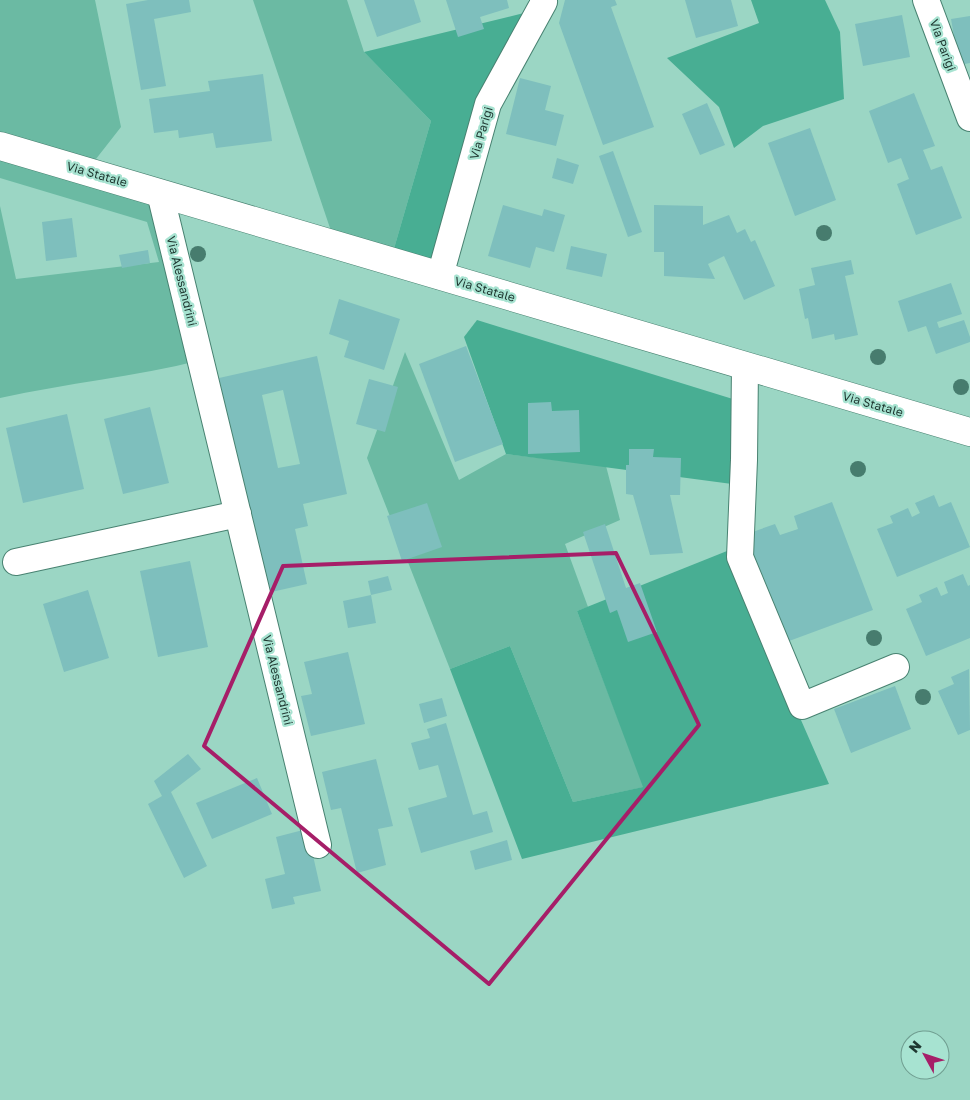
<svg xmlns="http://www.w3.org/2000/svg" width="970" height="1100" font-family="'Golos Text',sans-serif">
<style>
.green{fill:#6bbaa3}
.forest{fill:#48ae93}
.building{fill:#7ebfbd;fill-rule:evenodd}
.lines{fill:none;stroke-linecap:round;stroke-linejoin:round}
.street-casing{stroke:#488271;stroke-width:28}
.primary-casing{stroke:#488271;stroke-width:29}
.street{stroke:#fff;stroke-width:26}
.primary{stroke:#fff;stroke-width:28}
.tree{fill:#477c6e}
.marked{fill:none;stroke:#a61e68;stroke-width:4;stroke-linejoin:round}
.labels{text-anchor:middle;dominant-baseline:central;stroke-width:4.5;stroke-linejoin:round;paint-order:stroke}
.street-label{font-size:12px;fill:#1e3730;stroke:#a7e3d1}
</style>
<rect width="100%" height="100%" fill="#9bd6c4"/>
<g class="green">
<path d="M0,0H95L121,127L85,173L158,193L201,360C135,377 67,383 0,398V206L16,279L159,262L147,222L0,178Z"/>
<polygon points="253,0 347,0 364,52 431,121 393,252 331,231"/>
<polygon points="405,352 459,480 506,454 606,466 620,520 565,544 588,607 577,611 644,787 573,802 510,646 450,669 367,458"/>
</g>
<g class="forest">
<polygon points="751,0 825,0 840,32 844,99 763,126 734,148 719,107 667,58 759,23"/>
<polygon points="528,12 434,265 393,252 431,121 364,52"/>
<polygon points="477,320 736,400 732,484 506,454 464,337"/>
<polygon points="727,551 829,784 522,859 450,669 510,646 573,802 643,787 577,611"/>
</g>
<g class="building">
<polygon points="148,0 189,0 191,12 154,19 166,86 141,90 126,4"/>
<polygon points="364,0 414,0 421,22 377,37"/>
<polygon points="446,0 507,0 509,8 480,17 484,29 458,37"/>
<polygon points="565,0 615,0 617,5 611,7 654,127 603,145 559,23"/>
<polygon points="685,0 731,0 738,26 696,38"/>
<polygon points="902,15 910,57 863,66 855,24"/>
<polygon points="970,16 970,63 959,65 951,19"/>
<polygon points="263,74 272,141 216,148 213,133 179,138 178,130 154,133 149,99 210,91 208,81"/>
<polygon points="520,78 551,86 545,110 564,115 556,146 506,134"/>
<polygon points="914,93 935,146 923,150 931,170 942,166 962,218 916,235 897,184 909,179 901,158 888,163 869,111"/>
<polygon points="707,103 725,145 700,155 682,114"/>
<polygon points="810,128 836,200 795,216 768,143"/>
<polygon points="613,151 642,232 628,237 599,156"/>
<polygon points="557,158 579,165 573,184 552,178"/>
<polygon points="503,205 542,216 544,209 565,215 554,252 536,247 530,268 488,256"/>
<polygon points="654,205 703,206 703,225 729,215 737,233 745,229 751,242 755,240 775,286 744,300 724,256 708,264 715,279 664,276 664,252 654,252"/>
<polygon points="72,218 77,257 46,261 42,222"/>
<polygon points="571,246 607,254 602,277 566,269"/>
<polygon points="148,250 150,263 122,268 119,255"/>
<polygon points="851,260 854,274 845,276 858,335 835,340 834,334 812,339 808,318 805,319 799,289 815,285 811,268"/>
<polygon points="951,283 962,314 937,322 939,328 964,320 970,337 970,342 936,354 926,326 908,332 898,301"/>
<polygon points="339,299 400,319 384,370 344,357 349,341 329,334"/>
<polygon points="466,346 503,444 455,462 419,364"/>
<path d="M317,356L347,494L303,504L308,526L295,529L307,584L267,593L219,378ZM283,390L300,464L278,468L262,395Z"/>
<polygon points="369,379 398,387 385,432 356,424"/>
<polygon points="551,402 552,411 579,410 580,452 528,454 528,403"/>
<polygon points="150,407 169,483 123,494 104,419"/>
<polygon points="67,414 84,489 23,503 6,428"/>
<polygon points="629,449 654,449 653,457 681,458 680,495 670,495 683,553 650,555 633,495 626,494 626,465 629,465"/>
<polygon points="934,495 939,507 951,502 970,547 897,577 877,529 893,523 890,516 908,508 912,517 920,513 915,503"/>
<polygon points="832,502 873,610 781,644 744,535 775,524 780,535 798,529 794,516"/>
<polygon points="427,503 442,547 402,561 387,516"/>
<polygon points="605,524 626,588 640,583 657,632 628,642 617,610 610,613 583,532"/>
<polygon points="190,561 208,647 158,657 140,571"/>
<polygon points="963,574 968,586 970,585 970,638 926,656 906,609 922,602 919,595 937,587 941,596 948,593 944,582"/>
<polygon points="388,576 392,590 371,595 368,581"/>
<polygon points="88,590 109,658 64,672 43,604"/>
<polygon points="371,595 376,623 348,628 343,601"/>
<polygon points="348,652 365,724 311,736 301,696 312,694 304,662"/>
<polygon points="969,669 970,730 958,735 938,691 954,684 951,677"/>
<polygon points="895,686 911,729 851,753 834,709"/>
<polygon points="442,698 447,716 424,723 419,704"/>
<polygon points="446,723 473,815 487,811 493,832 421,853 408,808 447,797 438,765 419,770 411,743 430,738 427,729"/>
<polygon points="188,754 201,769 171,792 207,866 184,878 148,804 162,796 154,781"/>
<polygon points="376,759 393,826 378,829 386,865 357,873 341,808 331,810 322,772"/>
<polygon points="257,778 272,814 212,839 196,803"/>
<polygon points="307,829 321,891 293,897 295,904 272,909 265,879 285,874 276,837"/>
<polygon points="507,840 512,860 475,870 470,851"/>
</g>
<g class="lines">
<g class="street-casing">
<g id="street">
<polyline points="926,0 970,118"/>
<polyline points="160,193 318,845"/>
<polyline points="440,276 488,104 544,2 543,0"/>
<polyline points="745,366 744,460 740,557 802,706 896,667"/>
<polyline points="16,562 238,514"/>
</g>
</g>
<g class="primary-casing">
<polyline id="primary" points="0,146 970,432"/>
</g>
<use href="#street" class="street"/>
<use href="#primary" class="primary"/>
</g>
<g class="tree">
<circle cx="824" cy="233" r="8"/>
<circle cx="198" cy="254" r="8"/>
<circle cx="878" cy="357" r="8"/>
<circle cx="961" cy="387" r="8"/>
<circle cx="858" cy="469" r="8"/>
<circle cx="874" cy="638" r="8"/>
<circle cx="923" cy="697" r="8"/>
</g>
<path class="marked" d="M616,553L699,725L489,984L204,746L283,566Z"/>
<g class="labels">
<g class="street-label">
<text transform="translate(943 45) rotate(70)">Via Parigi</text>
<text transform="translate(481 133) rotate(-74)">Via Parigi</text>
<text transform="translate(97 174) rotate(16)">Via Statale</text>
<text transform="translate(182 281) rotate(76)">Via Alessandrini</text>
<text transform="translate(485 289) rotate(16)">Via Statale</text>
<text transform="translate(873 404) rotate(16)">Via Statale</text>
<text transform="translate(278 680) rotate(76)">Via Alessandrini</text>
</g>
</g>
<g transform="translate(925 1055) rotate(310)"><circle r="24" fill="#a7e3d1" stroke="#709e91"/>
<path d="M0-4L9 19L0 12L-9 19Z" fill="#a61e68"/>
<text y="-8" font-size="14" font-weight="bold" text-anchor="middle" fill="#1e3730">N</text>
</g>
</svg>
